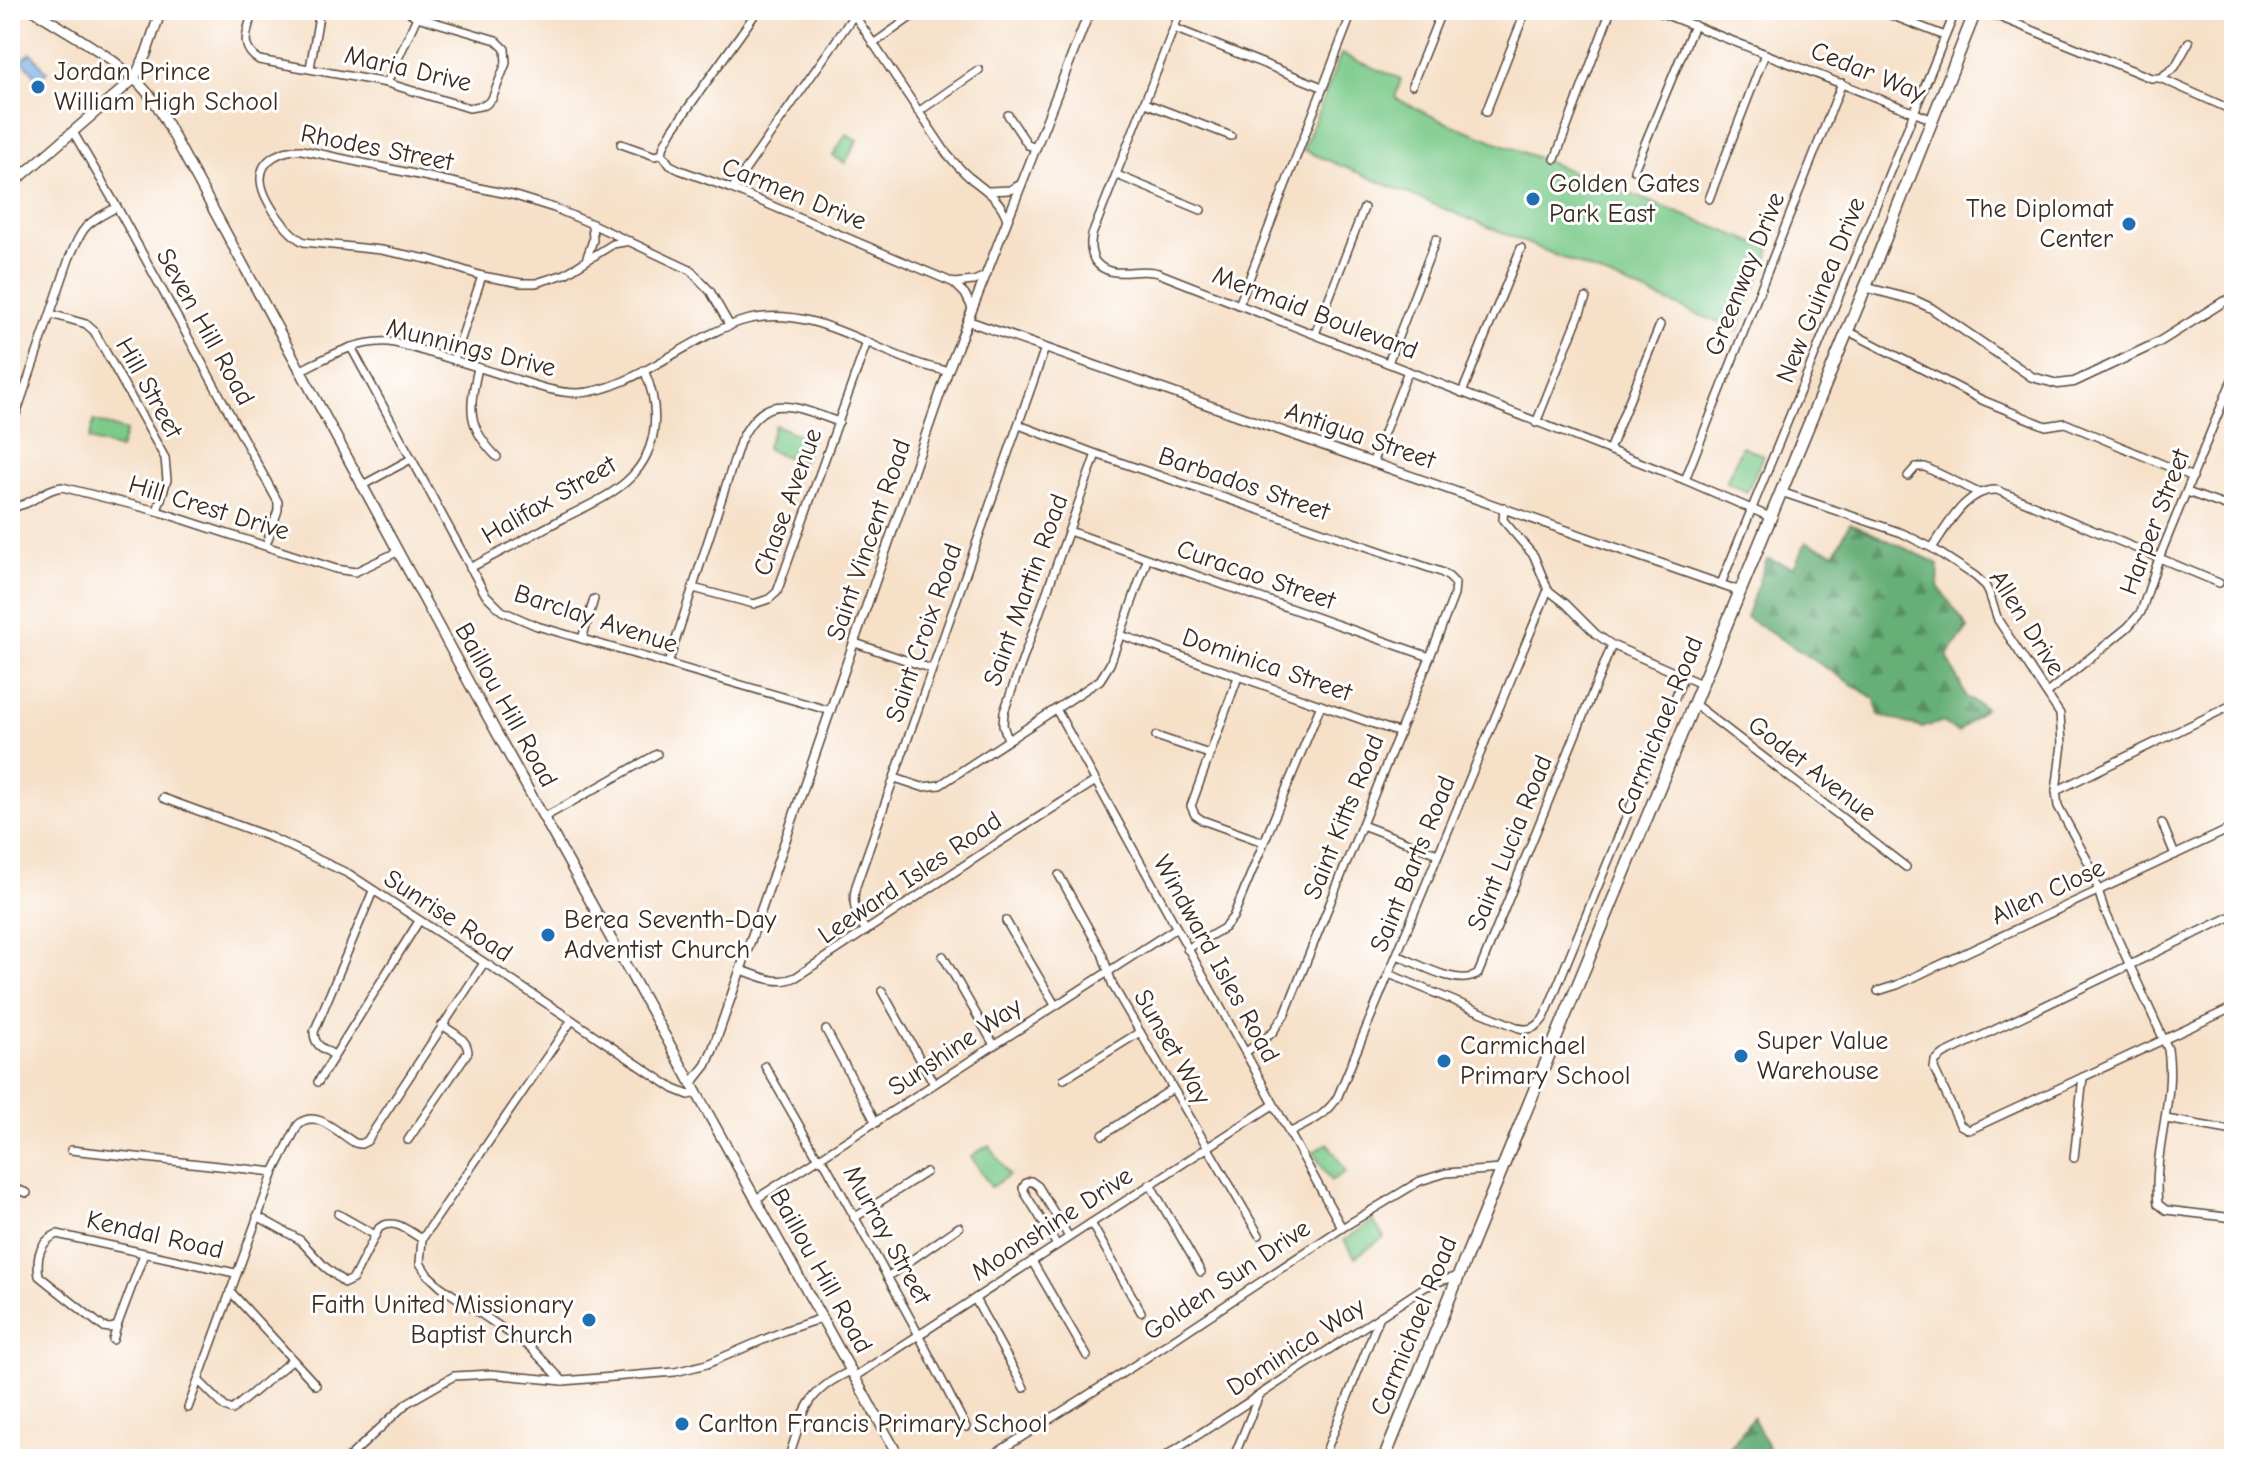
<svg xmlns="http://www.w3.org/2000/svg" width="2244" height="1469" font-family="'Comic Neue',sans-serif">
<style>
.forest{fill:url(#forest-firs);stroke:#506c4a;stroke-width:2}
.garden{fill:#7dcb8b;stroke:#5c7a54;stroke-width:2}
.water{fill:url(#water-ripples);stroke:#5a6c82;stroke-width:2}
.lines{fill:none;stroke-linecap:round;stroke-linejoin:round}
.minor-casing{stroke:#574538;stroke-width:10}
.tertiary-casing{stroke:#574538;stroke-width:11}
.secondary-casing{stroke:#574538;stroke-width:12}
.primary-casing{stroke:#574538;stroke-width:14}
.minor{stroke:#fff;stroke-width:7}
.tertiary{stroke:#fff;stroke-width:8}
.secondary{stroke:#fff;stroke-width:9}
.primary{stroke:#fff;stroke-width:11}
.poi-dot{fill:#1f6fb2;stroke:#fff;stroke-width:3}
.labels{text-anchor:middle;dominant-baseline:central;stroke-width:6;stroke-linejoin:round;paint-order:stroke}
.street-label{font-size:26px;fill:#3b2a1e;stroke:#fff}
.poi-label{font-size:26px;fill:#3b2a1e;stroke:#fff;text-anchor:start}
</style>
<defs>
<pattern id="forest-firs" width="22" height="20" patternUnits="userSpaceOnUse" patternTransform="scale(2)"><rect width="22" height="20" fill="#66af77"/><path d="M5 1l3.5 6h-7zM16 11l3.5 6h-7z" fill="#558f61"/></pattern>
<pattern id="water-ripples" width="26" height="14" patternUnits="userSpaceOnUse" patternTransform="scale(2)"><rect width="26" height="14" fill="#78aee6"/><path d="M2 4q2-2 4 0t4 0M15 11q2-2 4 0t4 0" fill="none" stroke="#648eba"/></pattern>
</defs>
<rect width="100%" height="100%" fill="#fff"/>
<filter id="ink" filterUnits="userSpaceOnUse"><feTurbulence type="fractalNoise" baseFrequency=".0125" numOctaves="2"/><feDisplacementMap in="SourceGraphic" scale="16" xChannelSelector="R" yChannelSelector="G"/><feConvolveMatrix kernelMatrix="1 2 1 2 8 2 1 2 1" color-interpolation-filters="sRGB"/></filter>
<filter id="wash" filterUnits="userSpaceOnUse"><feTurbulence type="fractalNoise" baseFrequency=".006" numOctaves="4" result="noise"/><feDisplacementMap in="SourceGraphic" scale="32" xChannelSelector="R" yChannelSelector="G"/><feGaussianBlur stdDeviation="1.8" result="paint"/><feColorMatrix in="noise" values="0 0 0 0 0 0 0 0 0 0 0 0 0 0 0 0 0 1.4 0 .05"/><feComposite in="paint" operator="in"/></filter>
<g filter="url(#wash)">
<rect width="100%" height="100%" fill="#f6e0c8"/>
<g class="forest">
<polygon points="1850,523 1939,564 1938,586 1968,628 1947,656 1966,697 1985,708 1958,732 1941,722 1922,728 1879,715 1875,699 1746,617 1767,559 1794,567 1806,542 1835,553"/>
<polygon points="1753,1417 1774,1459 1722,1459"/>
</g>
<g class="garden">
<polygon points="1341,54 1401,79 1395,98 1440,120 1771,249 1738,331 1303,150"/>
<polygon points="846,134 858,140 845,163 833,156"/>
<polygon points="94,421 126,431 120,449 89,440"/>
<polygon points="775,425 811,440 802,463 766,449"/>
<polygon points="1742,446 1763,455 1747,492 1726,482"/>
<polygon points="1328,1143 1346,1172 1331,1181 1313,1152"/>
<polygon points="989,1145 1009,1175 991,1187 971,1156"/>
<polygon points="1373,1221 1384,1237 1355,1257 1344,1240"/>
</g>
<polygon class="water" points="31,53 47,72 36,82 33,79 36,76 22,60"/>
</g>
<g filter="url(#ink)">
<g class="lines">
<g class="minor-casing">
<g id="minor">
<path d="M253,10C248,31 238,47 259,60L387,83L469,108L485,105L492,99L506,63L505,49L496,40L417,17L406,10"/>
<path d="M851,10L947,154C954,162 961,170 969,177C985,190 1000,198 1007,219"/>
<path d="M1181,10L1092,235C1090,244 1090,252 1095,261C1111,282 1137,266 1158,273L1685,480L1770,517"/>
<polyline points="1654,10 1933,120"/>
<polyline points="1878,10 1945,36"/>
<polyline points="1982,10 2151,78 2160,78 2234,111"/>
<polyline points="1174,28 1322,87"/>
<polyline points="873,44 921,10"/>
<polyline points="310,68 320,10"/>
<polyline points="2160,78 2175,67 2189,42"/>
<polyline points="387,83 417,17"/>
<polyline points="1412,85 1442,10"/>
<polyline points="1145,103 1231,136"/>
<polyline points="918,112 979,70"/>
<polyline points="1486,112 1526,10"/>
<polyline points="1008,115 1028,145 1036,148"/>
<polyline points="73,132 117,207 278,502 278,510 266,545"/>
<polyline points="621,144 655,156 662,154"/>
<polyline points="662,154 670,165 680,170 732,189 954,283 965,294 972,308"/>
<polyline points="662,154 664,145 673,129 758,10"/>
<polyline points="1555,159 1611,10"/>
<polyline points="1634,170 1694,25"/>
<polyline points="1117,175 1201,210"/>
<polyline points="732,189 854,15"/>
<polyline points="989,191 1010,190 1021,184"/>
<polyline points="1709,199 1765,54"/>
<path d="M630,241L613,244L565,274L536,283H521L482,276L432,260L381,250L304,242C287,234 262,199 261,180C260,158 284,149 302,150L512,195L554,208L592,224L690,270L710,291L730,326"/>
<polyline points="586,260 593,240 592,224"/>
<polyline points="954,283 974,281 985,276"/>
<polyline points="1239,305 1353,10"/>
<polyline points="51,314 86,324 94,331 165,458 167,480 157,511"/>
<polyline points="1848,331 1982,400 2046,426 2065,423 2193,477"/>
<polyline points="1315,334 1364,208"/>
<polyline points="351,347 485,594 502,611 537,626 831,711"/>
<polyline points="454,360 482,276"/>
<polyline points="1388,363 1436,239"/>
<path d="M478,368C469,408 466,426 497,457"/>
<path d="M299,371C328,357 356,340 389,342C403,344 416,349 430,353C459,361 489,371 518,380C537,386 557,393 577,393C633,392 693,332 750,319C822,304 881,360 948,371"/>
<polyline points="1462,393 1521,248"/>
<polyline points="1536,423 1586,298"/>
<polyline points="1019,425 1096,454 1441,572 1449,577 1455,583 1454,595 1430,657 1285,1014 1272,1033 1246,1052"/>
<path d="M10,432L69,259C84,224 84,225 117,207"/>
<polyline points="1609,450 1660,325"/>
<polyline points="1373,461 1408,371"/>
<polyline points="1908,476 1916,467 1925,467 1979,493"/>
<polyline points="1685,480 1842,83"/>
<polyline points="361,486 411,459"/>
<path d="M1781,492L1902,533L1932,548L1975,576L1985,585L1989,593L1998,620L2060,714L2062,744L2056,791L2058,806L2091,867L2104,909L2168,1049C2176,1100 2152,1152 2158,1204L2166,1210L2234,1218"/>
<polyline points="2187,492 2234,509"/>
<path d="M10,507C31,507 42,489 62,487L157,511L336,569L355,572L397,552"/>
<polyline points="1504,507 1503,520 1534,556 1548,590 1566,604 1596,634 1612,645 1701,684"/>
<polyline points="1069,531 1430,657"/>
<path d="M1932,548C1947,527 1966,488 1997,490L2219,583"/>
<path d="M470,568C501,552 532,535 562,519C585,507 612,496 630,478C660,448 660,406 644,370"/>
<polyline points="1721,584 1956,10"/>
<polyline points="693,588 754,604 769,599 777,592 867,342"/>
<polyline points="1121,635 1400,733"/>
<polyline points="582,639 594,599"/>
<polyline points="855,643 932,669"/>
<path d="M668,664L740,442C765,388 794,407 839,422"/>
<polyline points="1238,677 1191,806 1195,815 1202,820 1263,842"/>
<polyline points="2047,693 2128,627 2141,612 2159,558 2234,375"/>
<polyline points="1693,703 1906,867"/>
<polyline points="1056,709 1342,1228"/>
<polyline points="1156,736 1209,754"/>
<polyline points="1008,740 1003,725 1004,712 1096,454"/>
<polyline points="895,778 922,787 940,785 1100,680 1110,664 1147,560"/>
<polyline points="2056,791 2234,704"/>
<polyline points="163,798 270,837 349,874 572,1020 674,1089 689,1095 697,1093"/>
<polyline points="543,818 657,754"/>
<polyline points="2162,823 2175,855"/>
<polyline points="1362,825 1438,854"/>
<polyline points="1059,875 1102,953 1113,986 1259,1235"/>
<polyline points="2234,915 1944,1054 1935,1061 1934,1068 1960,1125 1969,1130 2234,1007"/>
<polyline points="1006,921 1055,1005"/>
<path d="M866,931C856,915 851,904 856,886L1045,348"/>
<polyline points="1187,949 1224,928 1233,917 1321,705"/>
<path d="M1397,955C1417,963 1458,988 1478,974L1612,645"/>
<polyline points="943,956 994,1045"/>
<path d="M741,970C760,976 777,986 796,977L998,843L1094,782"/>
<path d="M1389,974L1519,1028C1533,1032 1542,1024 1547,1011L1684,676"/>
<polyline points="882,991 934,1084"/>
<polyline points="1878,991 1897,985 2234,827"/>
<polyline points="826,1030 876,1123"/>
<path d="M334,1055C324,1049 314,1046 314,1032L373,891"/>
<polyline points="765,1066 815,1153 826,1165 911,1320 966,1427"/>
<polyline points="1064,1079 1140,1032"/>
<polyline points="318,1082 419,921"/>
<polyline points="2166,1119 2234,1131"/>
<path d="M1289,1133C1308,1123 1327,1116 1338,1096L1548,590"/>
<polyline points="1103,1135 1172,1089"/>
<path d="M408,1140L468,1052C467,1038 453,1033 442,1025"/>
<polyline points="71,1150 274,1172"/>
<polyline points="2074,1158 2083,1077"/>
<polyline points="1150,1184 1201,1272"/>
<polyline points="10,1187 27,1193"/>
<polyline points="756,1199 1176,928"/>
<polyline points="338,1214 375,1235"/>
<path d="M257,1216L300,1240L324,1266L345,1283L353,1279L379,1228C394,1217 408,1231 422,1239"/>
<polyline points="854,1218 926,1172"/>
<polyline points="1091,1223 1141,1312"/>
<polyline points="1057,1245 1025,1193 1023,1188 1026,1183 1031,1181 1038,1186 1069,1237"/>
<path d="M144,1254L117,1326L110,1328L103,1327L39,1276C36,1258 39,1242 57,1234L235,1273"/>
<polyline points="1032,1261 1087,1356"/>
<polyline points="887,1277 959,1227"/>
<polyline points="230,1291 316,1385"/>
<polyline points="975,1299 1024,1388"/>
<polyline points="113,1340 117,1326"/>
<polyline points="854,1377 1273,1105"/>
<polyline points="198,1380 225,1407 232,1410 292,1360"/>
<polyline points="563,1381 530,1347 441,1287 427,1274 420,1263 422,1239 572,1020"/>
<path d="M188,1408L274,1172L298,1125C315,1107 339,1134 355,1143L361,1144L367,1141L484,963"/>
<polyline points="347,1459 407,1403 454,1376 492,1374 563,1381 675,1372 707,1364 786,1330 822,1318"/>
<path d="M788,1459C804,1414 803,1392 851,1371"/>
<polyline points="987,1459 1132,1367 1342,1228 1420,1181 1446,1173 1502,1169"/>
<polyline points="1161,1459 1425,1287 1443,1280 1458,1277"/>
<polyline points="1233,1459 1258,1398"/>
<polyline points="1323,1459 1380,1316"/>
</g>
</g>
<g class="tertiary-casing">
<g id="tertiary">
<polyline points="1864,287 1914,300 1931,308 2032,377 2058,384 2074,382 2159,342 2223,302 2234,298"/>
<polyline points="968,321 1739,591"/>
<polyline points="691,1084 706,1065 713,1049 948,371 1090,10"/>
</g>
</g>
<g class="secondary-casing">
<g id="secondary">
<path d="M33,10C76,38 130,63 158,107L474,692L900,1459"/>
<polyline points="10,186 134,79 146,54 161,10"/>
</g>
</g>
<g class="primary-casing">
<polyline id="primary" points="1384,1459 1502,1169 1875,264 1976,10"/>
</g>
<use href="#minor" class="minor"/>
<use href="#tertiary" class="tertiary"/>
<use href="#secondary" class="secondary"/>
<use href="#primary" class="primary"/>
</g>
</g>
<g class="poi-dot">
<circle cx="38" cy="87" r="8"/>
<circle cx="1533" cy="199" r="8"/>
<circle cx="2129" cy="224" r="8"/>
<circle cx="548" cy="935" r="8"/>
<circle cx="1741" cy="1056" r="8"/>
<circle cx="1444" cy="1061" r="8"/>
<circle cx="589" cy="1320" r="8"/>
<circle cx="682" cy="1424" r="8"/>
</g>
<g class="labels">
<g class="street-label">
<text transform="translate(408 69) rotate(13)">Maria Drive</text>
<text transform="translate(1868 72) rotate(22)">Cedar Way</text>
<text transform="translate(377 148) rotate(11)">Rhodes Street</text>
<text transform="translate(794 194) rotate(22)">Carmen Drive</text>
<text transform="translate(1745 274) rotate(-68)">Greenway Drive</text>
<text transform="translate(1821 290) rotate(-68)">New Guinea Drive</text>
<text transform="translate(1315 313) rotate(21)">Mermaid Boulevard</text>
<text transform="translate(205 327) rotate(61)">Seven Hill Road</text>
<text transform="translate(471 348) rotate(14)">Munnings Drive</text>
<text transform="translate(149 388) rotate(61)">Hill Street</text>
<text transform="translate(1360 436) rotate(19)">Antigua Street</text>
<text transform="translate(1244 484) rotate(19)">Barbados Street</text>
<text transform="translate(549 500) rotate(-30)">Halifax Street</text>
<text transform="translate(788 502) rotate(-70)">Chase Avenue</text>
<text transform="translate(209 508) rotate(17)">Hill Crest Drive</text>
<text transform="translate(2155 522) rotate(-69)">Harper Street</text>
<text transform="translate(869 540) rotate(-71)">Saint Vincent Road</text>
<text transform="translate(1256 575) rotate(19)">Curacao Street</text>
<text transform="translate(1026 590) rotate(-70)">Saint Martin Road</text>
<text transform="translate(596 619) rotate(18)">Barclay Avenue</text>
<text transform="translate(2027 623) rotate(58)">Allen Drive</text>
<text transform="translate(924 633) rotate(-71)">Saint Croix Road</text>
<text transform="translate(1267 665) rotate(19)">Dominica Street</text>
<text transform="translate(506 705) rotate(61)">Baillou Hill Road</text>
<text transform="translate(1660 726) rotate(-68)">Carmichael Road</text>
<text transform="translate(1812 769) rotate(38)">Godet Avenue</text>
<text transform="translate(1344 817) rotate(-68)">Saint Kitts Road</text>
<text transform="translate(1510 843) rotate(-68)">Saint Lucia Road</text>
<text transform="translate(1413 864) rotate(-68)">Saint Barts Road</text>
<text transform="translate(910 878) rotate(-34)">Leeward Isles Road</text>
<text transform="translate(2048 892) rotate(-25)">Allen Close</text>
<text transform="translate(448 916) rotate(33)">Sunrise Road</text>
<text transform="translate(1216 959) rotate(61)">Windward Isles Road</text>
<text transform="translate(955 1047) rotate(-34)">Sunshine Way</text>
<text transform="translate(1172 1047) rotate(60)">Sunset Way</text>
<text transform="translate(1052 1224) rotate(-33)">Moonshine Drive</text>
<text transform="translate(155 1235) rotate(13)">Kendal Road</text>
<text transform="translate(887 1235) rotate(61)">Murray Street</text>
<text transform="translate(821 1271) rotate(61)">Baillou Hill Road</text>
<text transform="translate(1227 1280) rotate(-34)">Golden Sun Drive</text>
<text transform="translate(1414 1326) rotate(-68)">Carmichael Road</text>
<text transform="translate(1296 1347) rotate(-33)">Dominica Way</text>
</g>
<g class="poi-label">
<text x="54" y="72">Jordan Prince<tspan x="54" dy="30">William High School</tspan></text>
<text x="1549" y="184">Golden Gates<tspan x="1549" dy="30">Park East</tspan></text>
<text x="2113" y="209" text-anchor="end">The Diplomat<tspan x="2113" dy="30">Center</tspan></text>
<text x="564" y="920">Berea Seventh-Day<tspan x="564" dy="30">Adventist Church</tspan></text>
<text x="1757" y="1041">Super Value<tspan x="1757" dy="30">Warehouse</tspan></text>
<text x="1460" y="1046">Carmichael<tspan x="1460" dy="30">Primary School</tspan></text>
<text x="573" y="1305" text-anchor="end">Faith United Missionary<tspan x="573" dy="30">Baptist Church</tspan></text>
<text x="698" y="1424">Carlton Francis Primary School</text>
</g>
</g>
<rect width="2244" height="1469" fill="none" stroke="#fff" stroke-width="40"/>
</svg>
